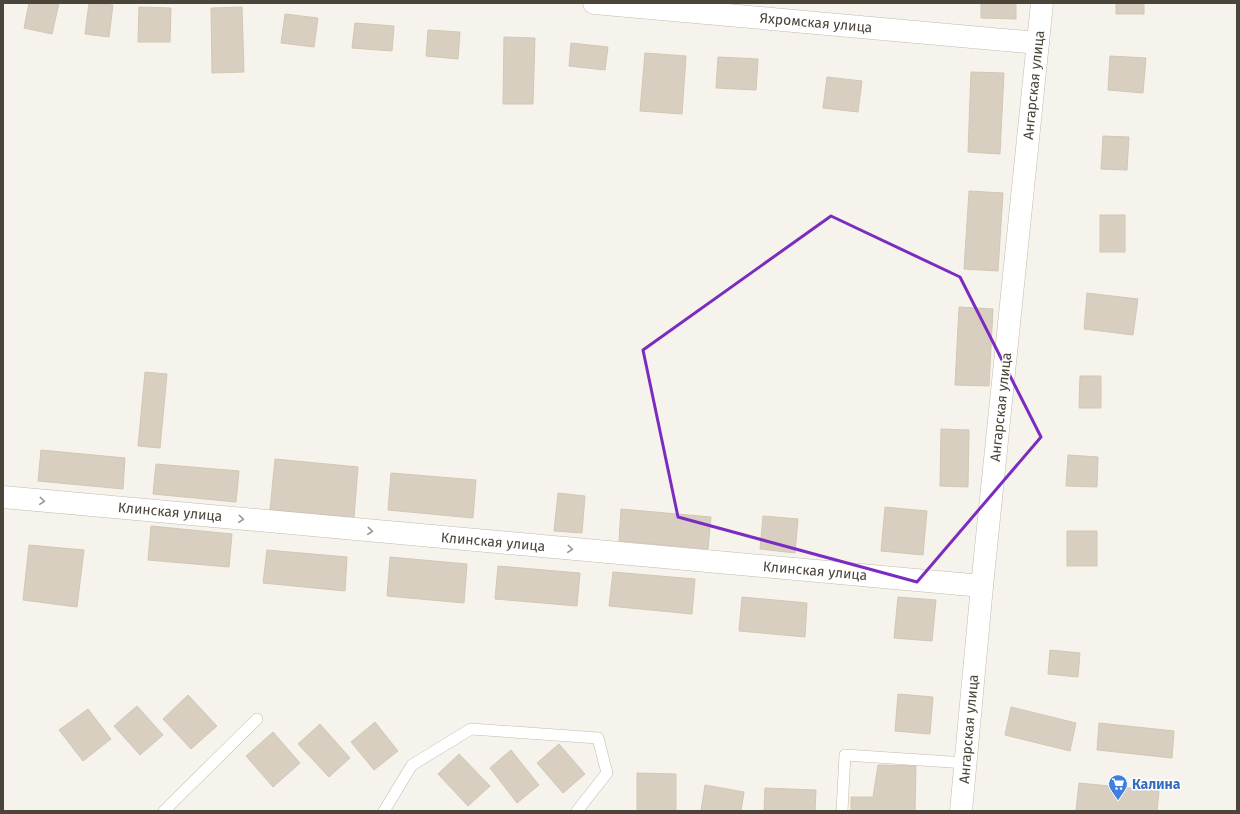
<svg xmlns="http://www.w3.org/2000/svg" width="1240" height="814" font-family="'Fira Sans',sans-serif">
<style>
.building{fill:#d8cfc1;stroke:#d3c7b4}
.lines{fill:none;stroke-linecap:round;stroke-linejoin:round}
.service-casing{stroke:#c2bbae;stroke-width:12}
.minor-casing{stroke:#c2bbae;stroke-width:23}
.service{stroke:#fff;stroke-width:11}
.minor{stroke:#fff;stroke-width:22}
.oneway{stroke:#9c9892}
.marked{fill:none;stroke:#7b2cbf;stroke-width:3;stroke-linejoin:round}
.labels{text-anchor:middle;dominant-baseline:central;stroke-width:3;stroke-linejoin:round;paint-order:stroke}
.street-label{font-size:14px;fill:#4b4439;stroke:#fff}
.shop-label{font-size:14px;font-weight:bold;fill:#366cbe;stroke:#fff;text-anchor:start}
</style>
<rect width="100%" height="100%" fill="#f6f3ec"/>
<g class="building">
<polygon points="29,3 59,3 52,34 24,28"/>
<polygon points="89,3 113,5 109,37 85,34"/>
<polygon points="981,3 1016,3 1016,19 981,18"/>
<rect x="1116" y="3" width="28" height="11"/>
<polygon points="139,7 171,8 170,42 138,42"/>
<polygon points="242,7 244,72 212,73 211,8"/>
<polygon points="285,14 318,18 314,47 281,43"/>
<polygon points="355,23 394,26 392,51 352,48"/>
<polygon points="428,30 460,32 458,59 426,56"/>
<polygon points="504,37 535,38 533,104 503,104"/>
<polygon points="571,43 608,47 605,70 569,66"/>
<polygon points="645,53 686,56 682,114 640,111"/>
<polygon points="1110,56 1146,58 1143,93 1108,90"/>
<polygon points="718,57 758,59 756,90 716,88"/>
<polygon points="971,72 1004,73 1000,154 968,152"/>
<polygon points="827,77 862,81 858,112 823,108"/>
<polygon points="1103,136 1129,137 1127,170 1101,169"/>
<polygon points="969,191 1003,193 998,271 964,269"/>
<rect x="1100" y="215" width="25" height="37"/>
<polygon points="1087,293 1138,299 1133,335 1084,329"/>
<polygon points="959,307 993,309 989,386 955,385"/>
<polygon points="145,372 167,374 160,448 138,446"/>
<polygon points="1080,376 1101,376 1101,408 1079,408"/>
<polygon points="941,429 969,430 968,487 940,486"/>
<polygon points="41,450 125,458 123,489 38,481"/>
<polygon points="1068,455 1098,457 1097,487 1066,486"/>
<polygon points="275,459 358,467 354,518 270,510"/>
<polygon points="156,464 239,471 236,502 153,494"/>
<polygon points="391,473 476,480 473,518 388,510"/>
<polygon points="558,493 585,496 582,533 554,531"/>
<polygon points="885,507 927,511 923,555 881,551"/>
<polygon points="621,509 711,517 708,549 619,541"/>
<polygon points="763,516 798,519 795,553 760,549"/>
<polygon points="151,526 232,534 229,567 148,560"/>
<rect x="1067" y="531" width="30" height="35"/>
<polygon points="29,545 84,550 77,607 23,600"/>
<polygon points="267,550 347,557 345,591 263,583"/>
<polygon points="390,557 467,564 464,603 387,596"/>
<polygon points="498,566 580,573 577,606 495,599"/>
<polygon points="613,572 695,579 692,614 609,606"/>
<polygon points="742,597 807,603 805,637 739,631"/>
<polygon points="898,597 936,600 932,641 894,638"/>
<polygon points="1050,650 1080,653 1078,677 1048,674"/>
<polygon points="898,694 933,697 930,734 895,731"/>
<polygon points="188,695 217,726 191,749 163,719"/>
<polygon points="137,706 163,735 140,755 114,726"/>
<polygon points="1011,707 1076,723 1070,751 1005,735"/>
<polygon points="88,709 111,739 83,761 59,730"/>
<polygon points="375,722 398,751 374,770 351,742"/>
<polygon points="1099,723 1174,731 1172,758 1097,750"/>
<polygon points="320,724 350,758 329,777 298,744"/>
<polygon points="273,732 300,763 273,787 246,756"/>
<polygon points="559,744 585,774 563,793 537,763"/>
<polygon points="511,750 539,785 517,803 490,768"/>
<polygon points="459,754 490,786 468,806 438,774"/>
<polygon points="878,765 916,766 915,811 851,811 851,797 873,797"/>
<polygon points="637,773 676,774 676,811 637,811"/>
<polygon points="1079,783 1159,791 1157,811 1076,811"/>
<polygon points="705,785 744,792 741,811 701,811"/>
<polygon points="765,788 816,790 815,811 764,811"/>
</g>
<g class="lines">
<g class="service-casing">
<g id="service">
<polyline points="164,811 257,719"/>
<polyline points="384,811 412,765 471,729 598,738 607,773 577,811"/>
<polyline points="842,811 845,755 966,763"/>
</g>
</g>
<g class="minor-casing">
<g id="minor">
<polyline points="594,3 1038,43"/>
<polyline points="3,497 982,586"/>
<polyline points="961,811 982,586 1042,3"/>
</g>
</g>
<use href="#service" class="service"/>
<use href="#minor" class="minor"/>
</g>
<defs><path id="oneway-chevron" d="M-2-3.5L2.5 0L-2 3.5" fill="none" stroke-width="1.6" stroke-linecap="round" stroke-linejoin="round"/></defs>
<g class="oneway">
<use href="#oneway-chevron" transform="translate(42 501) rotate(5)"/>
<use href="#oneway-chevron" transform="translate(241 519) rotate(5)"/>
<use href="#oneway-chevron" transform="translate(370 531) rotate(5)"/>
<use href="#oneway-chevron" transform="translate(570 549) rotate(5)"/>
</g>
<path class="marked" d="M831,216L960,277L1041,437L917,582L678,517L643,350Z"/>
<defs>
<g id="supermarket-pin" transform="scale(1)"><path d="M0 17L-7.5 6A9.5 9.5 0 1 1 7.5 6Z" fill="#3f7fe0" stroke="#fff"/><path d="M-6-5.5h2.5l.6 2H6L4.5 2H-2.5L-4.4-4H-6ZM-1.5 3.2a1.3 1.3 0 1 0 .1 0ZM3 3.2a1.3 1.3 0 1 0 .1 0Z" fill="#fff"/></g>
</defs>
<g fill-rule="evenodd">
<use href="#supermarket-pin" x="1118" y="784"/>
</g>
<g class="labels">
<g class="street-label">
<text transform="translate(816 23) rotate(5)">Яхромская улица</text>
<text transform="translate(1034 85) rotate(-84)">Ангарская улица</text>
<text transform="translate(1001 407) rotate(-84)">Ангарская улица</text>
<text transform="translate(170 512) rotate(5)">Клинская улица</text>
<text transform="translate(493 542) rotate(5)">Клинская улица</text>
<text transform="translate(815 571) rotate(5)">Клинская улица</text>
<text transform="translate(969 729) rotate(-85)">Ангарская улица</text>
</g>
<g class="shop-label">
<text x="1132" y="784">Калина</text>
</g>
</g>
<rect width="1240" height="814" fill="none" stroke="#4b4439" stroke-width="8"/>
</svg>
